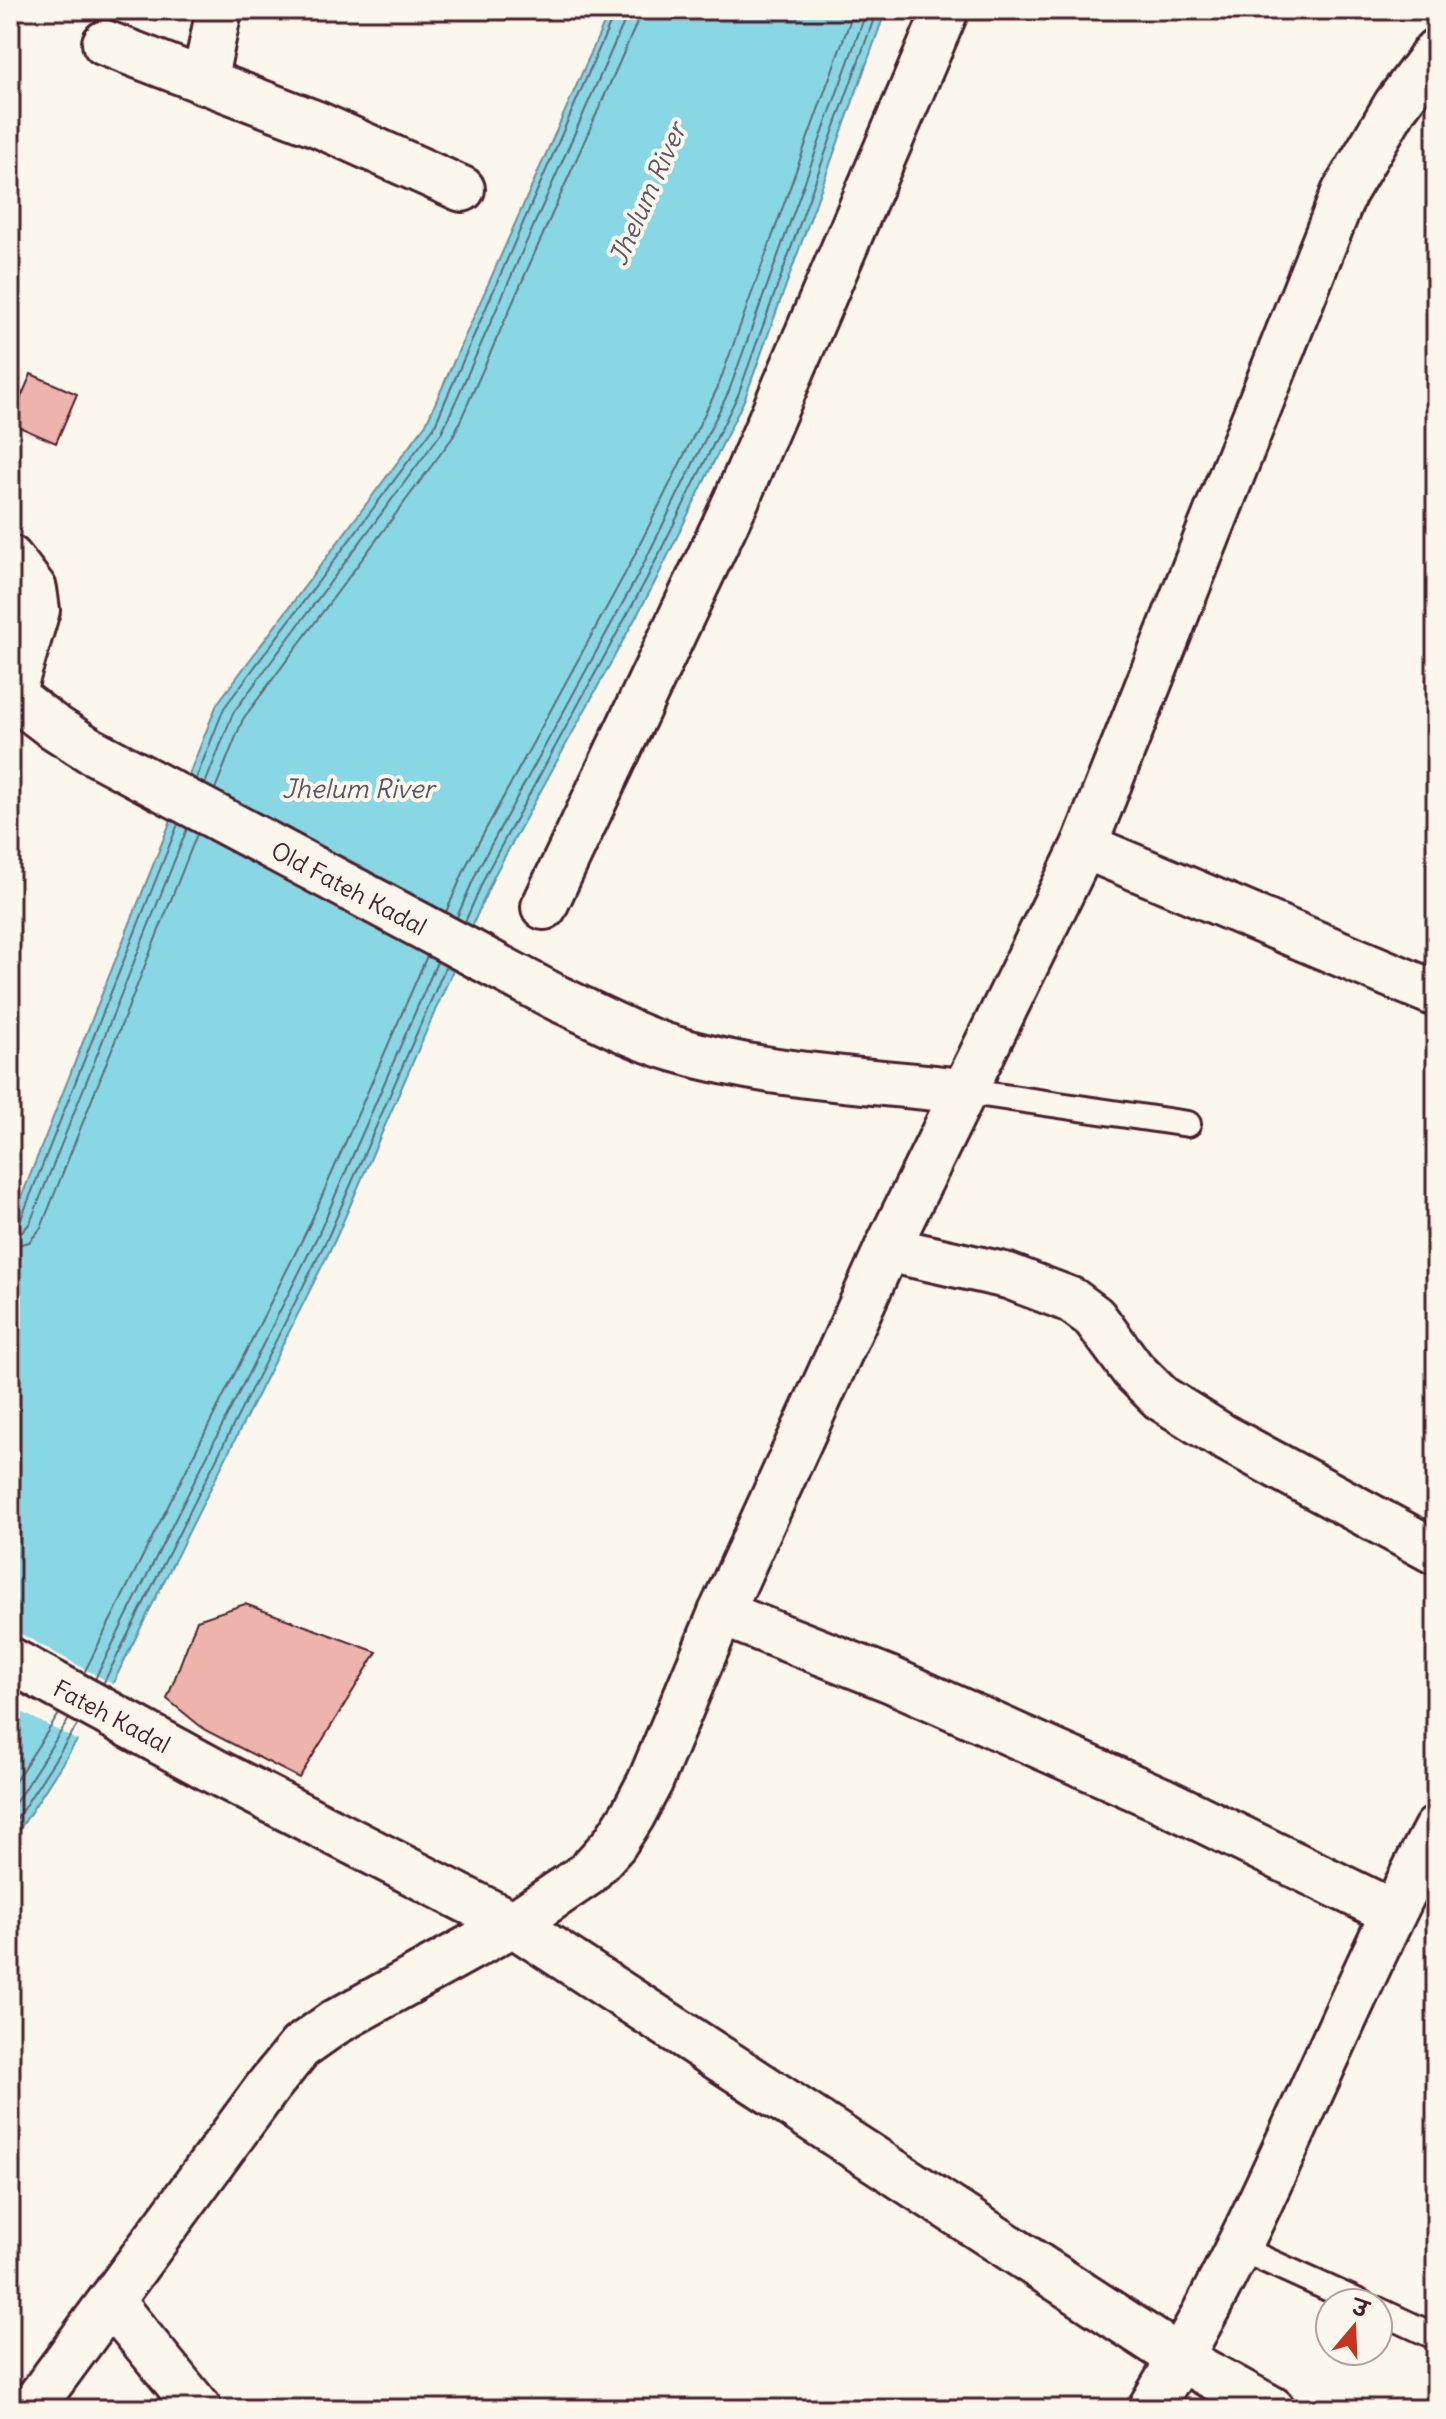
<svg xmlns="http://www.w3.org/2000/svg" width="1446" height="2419" font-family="Delius,'Playpen Sans Deva',sans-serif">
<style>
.water{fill:#88d7e5;stroke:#6f8d9b;stroke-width:2}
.pier{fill:#fbf7ec}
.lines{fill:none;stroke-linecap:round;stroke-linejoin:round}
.shore{stroke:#636975;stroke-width:2}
.building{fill:#eeb3ab;stroke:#4a1f2b;stroke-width:2}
.service-casing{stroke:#4a1f2b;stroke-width:30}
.minor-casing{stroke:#4a1f2b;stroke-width:50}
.tertiary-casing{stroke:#4a1f2b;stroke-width:50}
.service{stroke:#fbf7ec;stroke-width:24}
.minor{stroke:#fbf7ec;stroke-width:44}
.tertiary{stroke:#fbf7ec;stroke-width:44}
.labels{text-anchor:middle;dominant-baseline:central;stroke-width:8;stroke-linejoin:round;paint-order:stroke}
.street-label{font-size:24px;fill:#4a1f2b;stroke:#fbf7ec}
.water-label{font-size:26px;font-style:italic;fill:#5d5663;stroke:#fbf7ec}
</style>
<rect width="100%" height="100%" fill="#fbf7ec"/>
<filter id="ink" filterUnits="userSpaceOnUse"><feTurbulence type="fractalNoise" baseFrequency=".0125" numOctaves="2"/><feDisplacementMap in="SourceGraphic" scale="16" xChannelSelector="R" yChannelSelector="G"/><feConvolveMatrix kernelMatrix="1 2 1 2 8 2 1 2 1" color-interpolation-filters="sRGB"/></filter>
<g filter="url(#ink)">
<polygon class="water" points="610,10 886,10 745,398 654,584 494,876 335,1240 108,1693 10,1844 10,1226 217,704 426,424"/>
<polygon class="pier" points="10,1628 116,1686 80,1742 10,1706"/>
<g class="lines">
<g class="shore">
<polyline points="196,779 224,708 434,427 616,10"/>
<polyline points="205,784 233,713 442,432 625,20 626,10"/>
<polyline points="215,789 243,719 453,437 636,25 638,10"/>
<polyline points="446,912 468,862 627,570 718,387 854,10"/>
<polyline points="457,917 479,867 638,575 729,391 867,10"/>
<polyline points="465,922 487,872 646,580 738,395 877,10"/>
<polyline points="10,1225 16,1224 21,1219 178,824"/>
<polyline points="10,1235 22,1232 30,1223 187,829"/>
<polyline points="10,1247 29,1242 41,1228 197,834"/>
<polyline points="84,1673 308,1228 427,956"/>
<polyline points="95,1679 319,1233 437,962"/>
<polyline points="103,1684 328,1237 446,966"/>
<polyline points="10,1789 59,1714"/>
<polyline points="10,1811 69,1719"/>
<polyline points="10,1829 78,1724"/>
</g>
</g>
<g class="building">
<polygon points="31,374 77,394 56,443 10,423"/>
<polygon points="245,1604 377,1652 299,1778 205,1730 167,1699 197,1620"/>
</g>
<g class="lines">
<g class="service-casing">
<g id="service">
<polyline points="963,1091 1188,1124"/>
<polyline points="1239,2248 1361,2303"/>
<polyline points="1378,2310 1436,2337"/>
</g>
</g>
<g class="minor-casing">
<g id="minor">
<polyline points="105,43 317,124 462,189"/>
<polyline points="204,82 219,10"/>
<polyline points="10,558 34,589 37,610 10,701"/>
<path d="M12,695L51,725L90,750L557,998C596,1016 634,1037 675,1049C768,1077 867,1080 963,1091"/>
<polyline points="1084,846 1436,994"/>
<polyline points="544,907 736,501 946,10"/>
<polyline points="887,1249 1008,1276 1071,1300 1094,1317 1133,1370 1161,1398 1220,1435 1436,1552"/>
<polyline points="721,1613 889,1679 1160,1799 1392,1912"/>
<polyline points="112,2303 199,2409"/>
<path d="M1150,2409C1263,2225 1335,2020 1436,1829"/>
</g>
</g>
<g class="tertiary-casing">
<g id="tertiary">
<polyline points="10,1660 214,1771 513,1924 1181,2359 1272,2409"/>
<polyline points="31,2409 270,2084 300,2047 334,2023 513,1924 587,1874 614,1844 632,1816 650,1782 721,1613 887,1249 1084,846 1344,193 1396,105 1436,51"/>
</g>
</g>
<use href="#service" class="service"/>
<use href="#minor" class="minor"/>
<use href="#tertiary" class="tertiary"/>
</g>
</g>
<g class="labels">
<g class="street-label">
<text transform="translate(349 888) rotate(28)">Old Fateh Kadal</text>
<text transform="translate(112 1716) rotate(28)">Fateh Kadal</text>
</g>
<g class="water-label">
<text transform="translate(647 194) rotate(-66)">Jhelum River</text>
<text x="358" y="788">Jhelum River</text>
</g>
</g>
<rect width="1446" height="2419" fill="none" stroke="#fbf7ec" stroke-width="40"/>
<rect x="20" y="20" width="1406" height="2379" fill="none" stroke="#4a1f2b" stroke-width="3" filter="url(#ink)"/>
<g transform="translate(1354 2327) rotate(19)"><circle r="38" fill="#fbf7ec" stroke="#b4a19f" stroke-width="2"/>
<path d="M0-6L14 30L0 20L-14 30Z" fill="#c8321e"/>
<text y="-12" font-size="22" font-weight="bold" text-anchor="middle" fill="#4a1f2b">उ</text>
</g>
</svg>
